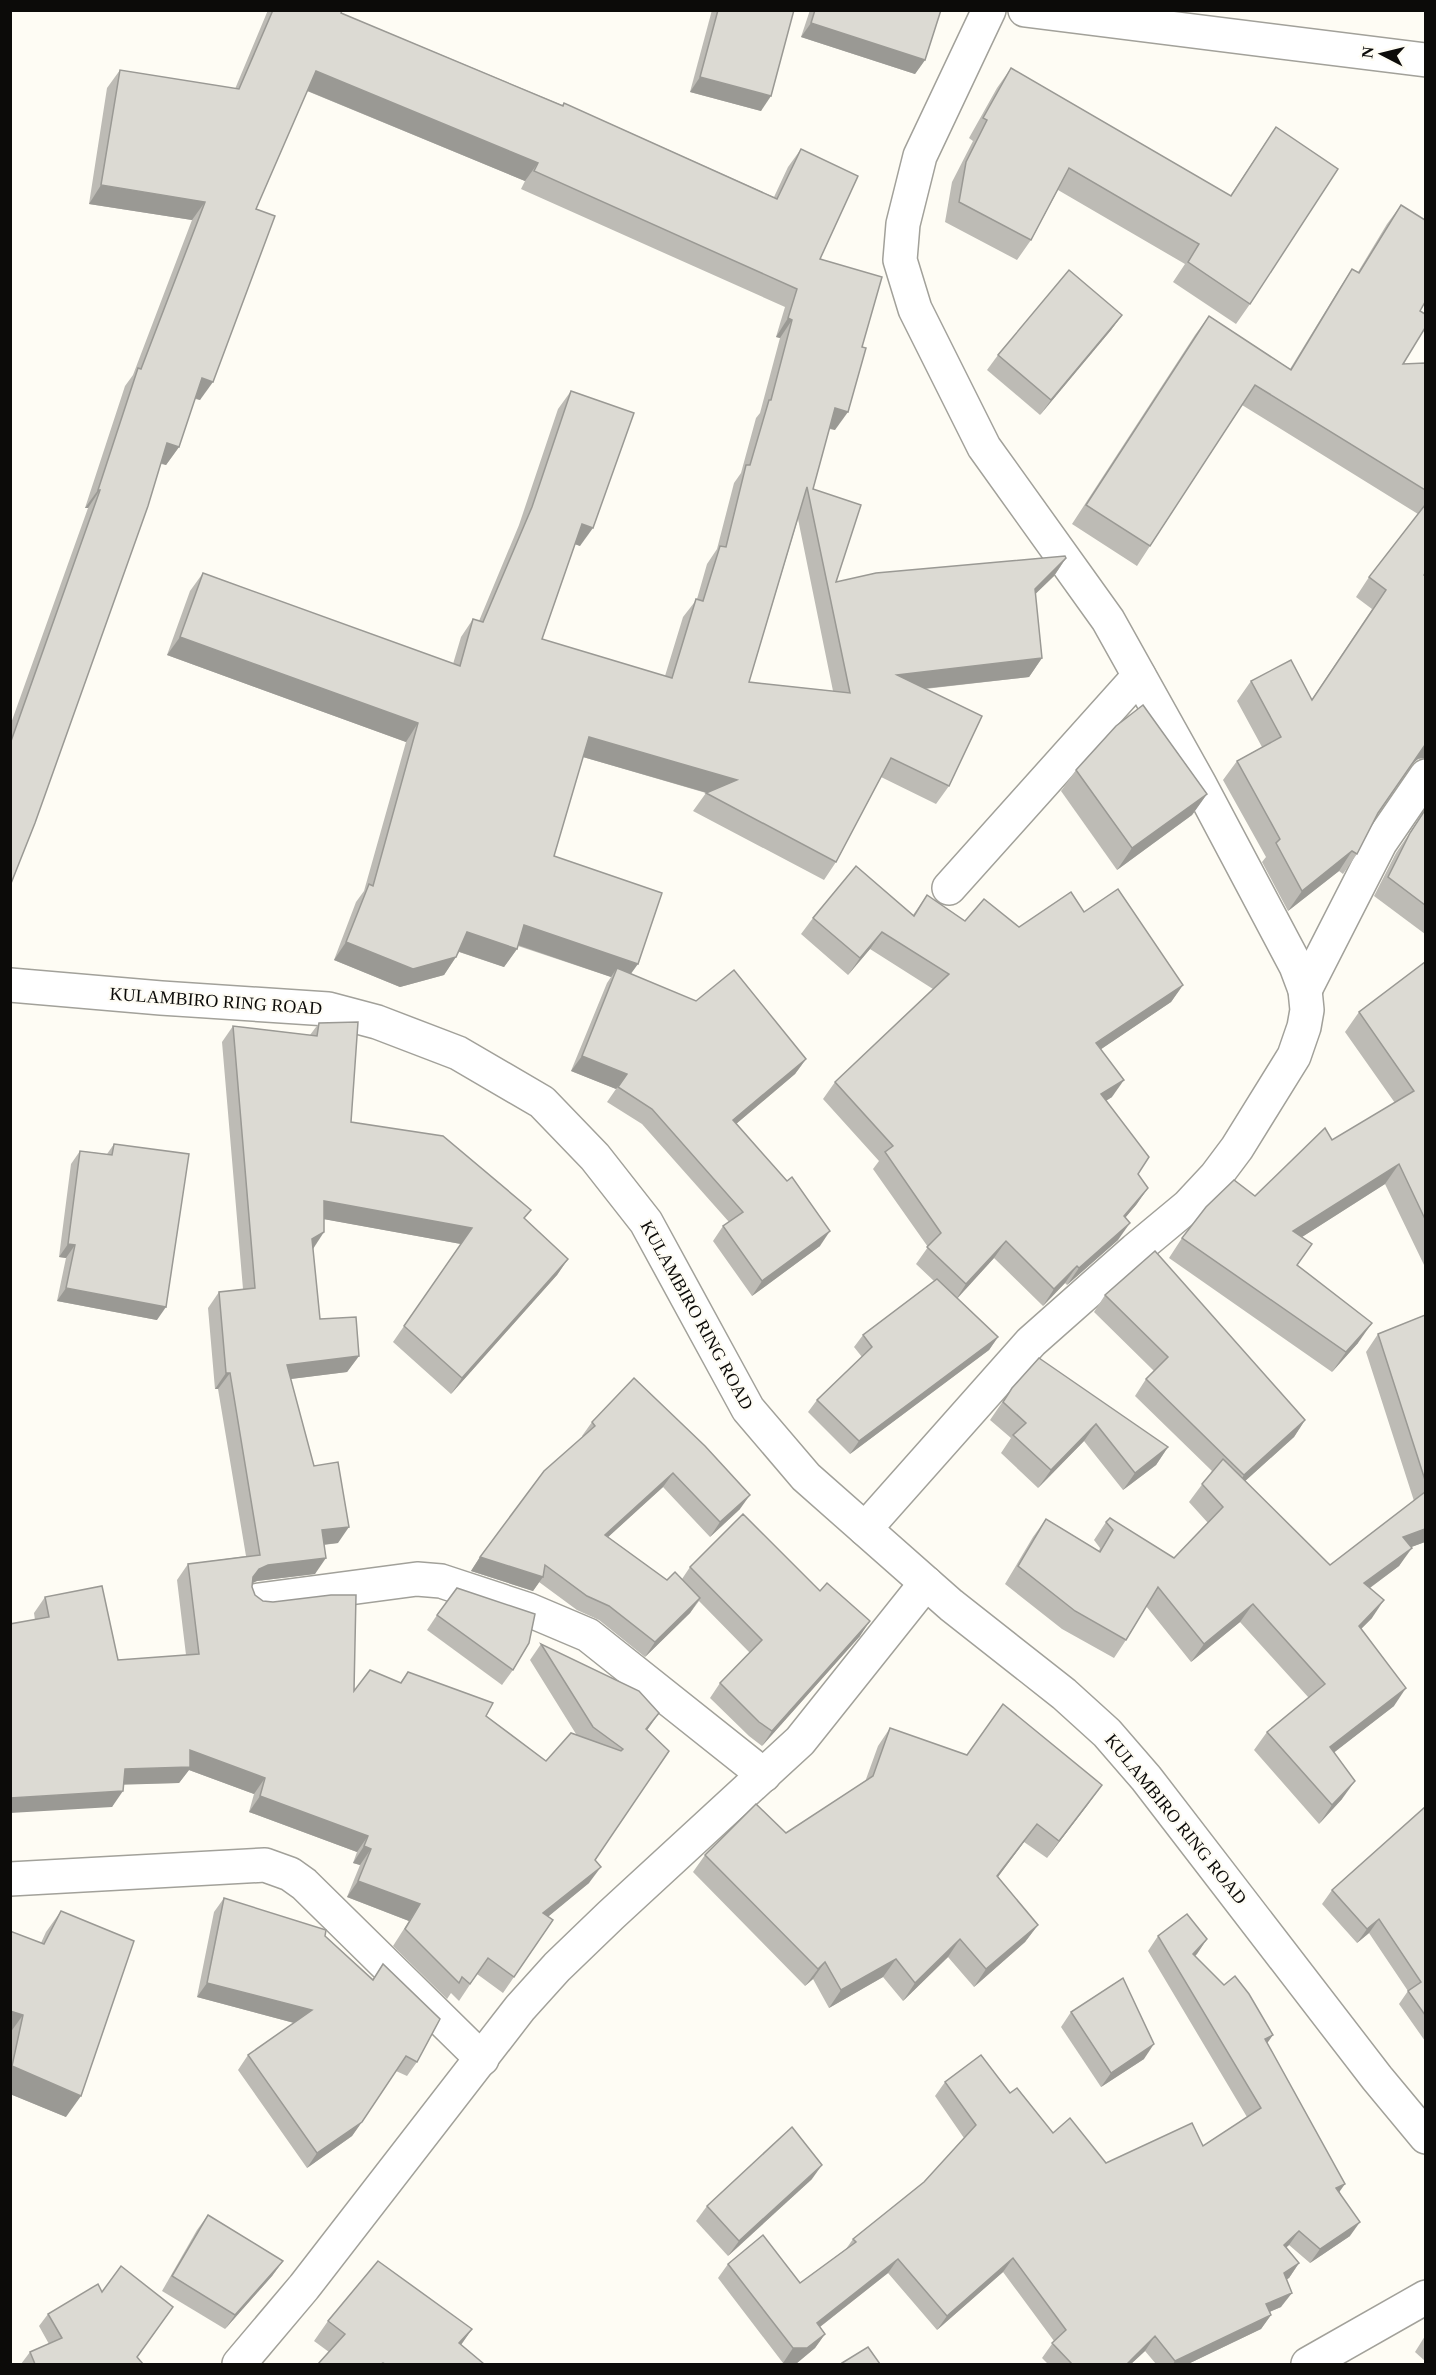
<svg xmlns="http://www.w3.org/2000/svg" width="1436" height="2375" font-family="Georgia,serif">
<style>
.lines{fill:none;stroke-linecap:round;stroke-linejoin:round}
.minor-casing{stroke:#a2a19a;stroke-width:36}
.tertiary-casing{stroke:#a2a19a;stroke-width:36}
.minor{stroke:#fff;stroke-width:33}
.tertiary{stroke:#fff;stroke-width:33}
.wall{fill:#bdbbb5;fill-rule:evenodd}
.shaded-wall{fill:#9a9994}
.building{fill:#dcdad3;stroke:#9a9994;stroke-width:1.5;fill-rule:evenodd}
.labels{text-anchor:middle;dominant-baseline:central;stroke-width:4.5;stroke-linejoin:round;paint-order:stroke}
.street-label{font-size:18px;fill:#0c0b09;stroke:#fefcf4}
</style>
<rect width="100%" height="100%" fill="#fefcf4"/>
<g class="lines">
<g class="minor-casing">
<g id="minor">
<polyline points="1025,10 1426,60"/>
<polyline points="949,888 1139,676"/>
<polyline points="1305,990 1380,843 1426,776"/>
<polyline points="865,1529 1031,1342 1135,1250 1188,1206 1216,1176 1237,1148 1294,1056 1304,1027 1307,1010 1305,990 1296,966 1199,783 1108,620 984,447 915,309 900,260 903,224 920,156 989,10"/>
<polyline points="259,1600 417,1579 441,1581 529,1610 588,1635 764,1775"/>
<polyline points="10,1879 265,1865 290,1874 304,1884 482,2059"/>
<polyline points="239,2364 304,2287 520,2008 557,1967 611,1915 800,1741 926,1583"/>
<polyline points="1308,2364 1426,2297"/>
</g>
</g>
<g class="tertiary-casing">
<polyline id="tertiary" points="10,985 161,998 328,1009 377,1022 458,1053 542,1102 595,1157 646,1222 748,1409 806,1477 951,1605 1064,1694 1107,1733 1146,1778 1377,2078 1426,2137"/>
</g>
<use href="#minor" class="minor"/>
<use href="#tertiary" class="tertiary"/>
</g>
<g class="wall">
<path d="M268,10H342L341,13L562,105L564,103L774,197L788,167L801,149L820,259L835,430L829,429L813,489L836,582L1066,558L1054,576L1035,594L1042,658L1029,677L925,689L949,786L936,804L881,777L836,862L824,880L693,811L706,793L583,757L554,856L631,974L806,1059L795,1074L736,1124L820,1246L752,1296L713,1241L723,1226L729,1222L642,1124L607,1102L616,1089L571,1071L607,983L611,977L518,946L517,949L504,967L459,952L444,975L400,987L334,960L356,902L364,891L406,742L167,655L190,591L203,573L453,664L461,637L473,619L479,621L519,525L558,409L571,391L580,546L575,544L542,639L665,676L683,617L697,599L707,564L717,549L734,483L741,473L756,418L760,413L780,338L776,337L785,307L521,189L525,181L307,91L256,209L200,400L195,399L179,447L166,465L161,464L10,886V726L88,508H85L125,386L133,375L192,220L89,204L107,88L120,70L235,89ZM798,519L833,691L749,682Z"/>
<polygon points="712,10 794,10 761,111 690,92"/>
<polygon points="810,10 941,10 925,60 915,74 801,37"/>
<polygon points="1011,68 1230,196 1276,127 1250,304 1236,324 1173,282 1185,264 1058,190 1031,240 1017,260 945,222 952,182 973,141 969,138 997,88"/>
<polygon points="1401,205 1420,311 1403,364 1425,363 1425,573 1424,575 1418,759 1411,765 1378,813 1357,854 1343,874 1339,871 1288,911 1262,862 1266,857 1223,780 1237,761 1262,747 1237,701 1251,681 1312,699 1372,609 1356,597 1369,577 1418,514 1242,405 1150,546 1137,566 1072,524 1195,335 1209,316 1290,369 1339,289 1352,269 1358,272 1387,224"/>
<polygon points="1122,315 1111,330 1040,415 987,370 998,355"/>
<polygon points="1076,770 1207,794 1192,815 1117,870 1061,791"/>
<polygon points="1425,810 1425,934 1374,896 1396,853"/>
<polygon points="927,895 965,921 1019,927 1084,912 1183,985 1171,1002 1101,1049 1112,1097 1106,1101 1138,1174 1148,1188 1136,1205 1125,1218 1118,1240 1067,1285 1065,1283 1043,1306 994,1258 957,1298 998,1337 989,1350 850,1454 808,1412 817,1400 862,1357 854,1347 863,1335 934,1281 916,1264 928,1247 873,1169 879,1161 823,1099 835,1082 933,989 870,949 848,975 801,934 813,918 913,915"/>
<polygon points="1425,962 1425,1267 1385,1184 1302,1237 1297,1265 1358,1343 1332,1372 1169,1258 1182,1238 1255,1196 1332,1140 1395,1103 1345,1032 1359,1012"/>
<polygon points="319,1023 351,1122 525,1219 568,1259 557,1275 451,1394 393,1342 461,1244 324,1219 313,1249 320,1319 359,1356 347,1372 290,1379 314,1466 338,1543 324,1545 315,1574 257,1581 252,1583 252,1587 255,1595 354,1691 400,1683 408,1672 486,1716 546,1761 576,1734 530,1660 541,1644 647,1730 595,1860 589,1883 547,1917 553,1920 503,1993 477,1974 459,2001 451,1993 447,1999 393,1946 409,1921 347,1897 360,1865 353,1863 357,1852 249,1812 254,1794 189,1770 179,1783 124,1784 112,1807 35,1620 34,1613 45,1597 118,1660 186,1655 177,1580 188,1564 246,1556 218,1389 215,1389 208,1308 219,1292 243,1289 222,1042 233,1026 310,1035"/>
<polygon points="114,1144 157,1320 57,1301 66,1258 59,1257 71,1164 80,1151 107,1154"/>
<polygon points="1105,1295 1305,1420 1294,1437 1245,1481 1330,1565 1414,1501 1366,1352 1378,1334 1425,1315 1425,1542 1411,1547 1399,1566 1370,1588 1372,1618 1361,1629 1394,1706 1334,1752 1342,1799 1319,1824 1254,1750 1267,1732 1309,1698 1240,1622 1191,1662 1146,1606 1126,1640 1114,1658 1062,1629 1005,1584 1033,1537 1046,1519 1099,1551 1100,1548 1094,1540 1106,1522 1174,1558 1208,1523 1189,1502 1212,1471 1135,1396 1146,1379 1154,1371 1094,1312"/>
<polygon points="1012,1388 1168,1447 1156,1465 1123,1490 1084,1441 1038,1488 1001,1453 1011,1438 990,1420"/>
<polygon points="592,1422 740,1509 710,1537 663,1487 608,1537 667,1580 682,1579 690,1567 860,1636 762,1746 749,1736 710,1698 720,1683 750,1653 699,1601 690,1613 645,1657 599,1620 577,1610 539,1582 533,1591 471,1571 480,1557 583,1437 582,1436"/>
<polygon points="437,1615 513,1670 502,1685 427,1630"/>
<polygon points="890,1728 1089,1803 1047,1858 1024,1842 998,1877 1038,1925 1025,1942 974,1987 948,1957 903,2001 883,1977 829,2008 813,1979 805,1986 693,1872 705,1855 786,1833 865,1782 878,1746"/>
<polygon points="1425,1807 1425,2041 1399,2004 1408,1991 1369,1933 1357,1943 1322,1904 1332,1890"/>
<polygon points="224,1898 325,1936 373,1979 383,1964 417,2062 407,2076 396,2071 352,2136 307,2168 238,2070 248,2055 294,2023 197,1997 214,1912"/>
<polygon points="61,1911 66,2117 10,2094 10,1931 41,1943 46,1932"/>
<polygon points="1158,1936 1207,1939 1195,1956 1267,2043 1340,2192 1350,2236 1310,2263 1289,2245 1286,2247 1299,2263 1289,2278 1286,2279 1281,2307 1269,2312 1271,2315 1261,2329 1188,2364 1156,2364 1145,2351 1131,2364 1048,2364 1042,2358 1054,2341 1003,2272 937,2330 888,2273 820,2327 825,2334 815,2348 797,2363 783,2363 718,2278 728,2264 800,2283 846,2249 853,2239 924,2182 964,2138 935,2096 945,2082 1010,2093 1053,2133 1106,2163 1203,2146 1247,2117 1148,1951"/>
<polygon points="1071,2012 1144,2059 1101,2087 1061,2027"/>
<polygon points="812,2179 728,2256 696,2221 707,2206"/>
<polygon points="208,2215 283,2261 272,2276 225,2329 162,2291 197,2230"/>
<polygon points="48,2314 137,2358 143,2364 21,2364 30,2352 49,2344 39,2326"/>
<polygon points="328,2321 472,2329 461,2345 484,2364 318,2364 329,2352 314,2341"/>
<polygon points="1425,2336 1425,2361 1415,2352"/>
</g>
<g class="shaded-wall">
<polygon points="811,23 925,60 915,74 801,37"/>
<polygon points="316,71 538,163 525,181 303,89"/>
<polygon points="700,77 771,96 761,111 690,92"/>
<polygon points="101,185 205,202 192,220 89,204"/>
<polygon points="1122,315 1111,330 1040,415 1051,400"/>
<polygon points="788,318 792,320 780,338 776,337"/>
<polygon points="202,378 213,382 200,400 189,396"/>
<polygon points="835,408 848,412 835,430 822,426"/>
<polygon points="167,443 179,447 166,465 155,461"/>
<polygon points="98,490 100,490 88,508 85,508"/>
<polygon points="582,524 593,528 580,546 569,542"/>
<polygon points="1066,558 1054,576 1022,607 1035,589"/>
<polygon points="180,637 418,723 406,742 167,655"/>
<polygon points="1042,658 1029,677 884,693 897,675"/>
<polygon points="589,737 737,780 725,798 576,755"/>
<polygon points="1425,745 1425,758 1418,759 1411,765"/>
<polygon points="1207,794 1192,815 1117,870 1132,848"/>
<polygon points="1352,851 1339,871 1288,911 1302,891"/>
<polygon points="524,925 638,964 625,982 617,968 611,977 512,943"/>
<polygon points="467,932 517,949 504,967 454,950"/>
<polygon points="882,932 870,949 848,975 860,958"/>
<polygon points="346,942 456,957 444,975 400,987 334,960"/>
<polygon points="1183,985 1171,1002 1085,1060 1096,1043"/>
<polygon points="582,1056 627,1074 616,1089 571,1071"/>
<polygon points="806,1059 795,1074 723,1135 733,1120"/>
<polygon points="1124,1080 1112,1097 1089,1111 1101,1094"/>
<polygon points="1399,1164 1385,1184 1280,1251 1293,1231"/>
<polygon points="1148,1188 1136,1205 1112,1233 1124,1216"/>
<polygon points="324,1201 472,1228 461,1244 312,1217"/>
<polygon points="1130,1223 1118,1240 1067,1285 1079,1268"/>
<polygon points="830,1231 820,1246 752,1296 762,1281"/>
<polygon points="324,1232 313,1249 312,1239"/>
<polygon points="1006,1241 994,1258 955,1301 966,1284"/>
<polygon points="68,1244 75,1245 66,1258 59,1257"/>
<polygon points="568,1259 557,1275 451,1394 462,1378"/>
<polygon points="1077,1266 1065,1283 1043,1306 1054,1289"/>
<polygon points="66,1288 166,1307 157,1320 57,1301"/>
<polygon points="1372,1323 1358,1343 1332,1372 1346,1352"/>
<polygon points="998,1337 989,1350 850,1454 859,1441"/>
<polygon points="359,1356 347,1372 275,1381 287,1365"/>
<polygon points="226,1373 230,1373 218,1389 215,1389"/>
<polygon points="1305,1420 1294,1437 1233,1492 1244,1475"/>
<polygon points="1096,1424 1084,1441 1038,1488 1051,1470"/>
<polygon points="1168,1447 1156,1465 1123,1490 1135,1473"/>
<polygon points="673,1473 663,1487 595,1549 605,1535"/>
<polygon points="750,1495 740,1509 710,1537 720,1522"/>
<polygon points="349,1527 338,1543 311,1546 322,1530"/>
<polygon points="1425,1529 1425,1542 1390,1555 1403,1537"/>
<polygon points="1412,1548 1399,1566 1352,1601 1364,1583"/>
<polygon points="480,1557 543,1577 533,1591 471,1571"/>
<polygon points="326,1558 315,1574 257,1581 248,1585 259,1569 268,1565"/>
<polygon points="700,1598 690,1613 645,1657 655,1642"/>
<polygon points="1384,1600 1372,1618 1346,1644 1359,1626"/>
<polygon points="1253,1604 1240,1622 1191,1662 1204,1644"/>
<polygon points="870,1621 860,1636 762,1746 772,1731"/>
<polygon points="1406,1688 1394,1706 1318,1765 1330,1747"/>
<polygon points="659,1713 648,1729 634,1745 646,1729"/>
<polygon points="190,1750 265,1778 254,1794 189,1770 179,1783 114,1785 125,1769"/>
<polygon points="1355,1781 1342,1799 1319,1824 1332,1805"/>
<polygon points="1102,1785 1089,1803 1047,1858 1059,1841"/>
<polygon points="123,1791 112,1807 10,1813 10,1798"/>
<polygon points="260,1796 368,1836 357,1852 249,1812"/>
<polygon points="1037,1824 1024,1842 985,1894 997,1876"/>
<polygon points="364,1846 371,1849 360,1865 353,1863"/>
<polygon points="601,1867 589,1883 532,1930 543,1913"/>
<polygon points="358,1881 420,1904 409,1921 347,1897"/>
<polygon points="1379,1919 1369,1933 1357,1943 1367,1929"/>
<polygon points="1038,1925 1025,1942 974,1987 986,1969"/>
<polygon points="960,1939 948,1957 903,2001 915,1983"/>
<polygon points="1207,1939 1197,1954 1183,1968 1193,1954"/>
<polygon points="896,1959 883,1977 829,2008 841,1990"/>
<polygon points="825,1962 813,1979 805,1986 818,1969"/>
<polygon points="207,1983 312,2010 302,2025 197,1997"/>
<polygon points="10,2011 23,2015 10,2033"/>
<polygon points="1273,2035 1263,2049 1265,2039"/>
<polygon points="1154,2044 1144,2059 1101,2087 1111,2073"/>
<polygon points="12,2066 81,2096 66,2117 10,2094 10,2068"/>
<polygon points="362,2122 352,2136 307,2168 317,2153"/>
<polygon points="822,2165 812,2179 728,2256 739,2241"/>
<polygon points="1345,2184 1335,2198 1336,2188"/>
<polygon points="1360,2222 1350,2236 1310,2263 1320,2249"/>
<polygon points="1299,2231 1289,2245 1274,2259 1284,2245"/>
<polygon points="1013,2258 1003,2272 937,2330 947,2316"/>
<polygon points="898,2259 888,2273 807,2337 817,2323"/>
<polygon points="283,2261 272,2276 225,2329 235,2315"/>
<polygon points="1299,2263 1289,2278 1274,2288 1284,2273"/>
<polygon points="1292,2293 1281,2307 1256,2318 1266,2304"/>
<polygon points="1271,2315 1261,2329 1188,2364 1173,2364 1175,2361"/>
<polygon points="472,2329 458,2349 459,2343"/>
<polygon points="825,2334 815,2348 797,2363 783,2363 793,2348"/>
<polygon points="1155,2336 1145,2351 1131,2364 1127,2364"/>
</g>
<g class="building">
<path d="M273,10H342L341,13L563,106L564,103L777,199L801,149L858,176L820,259L882,277L862,347L866,348L848,412L835,408L813,489L861,505L836,582L876,573L1065,556L1066,558L1035,589L1042,658L897,675L982,716L949,786L891,758L836,862L706,793L737,780L589,737L554,856L662,893L638,964L524,925L517,949L467,932L456,957L413,969L346,942L369,884L373,886L418,723L180,637L203,573L460,666L473,619L483,622L532,507L571,391L634,413L593,528L582,524L542,639L672,678L696,599L703,601L720,546L726,547L746,465H750L769,400H771L792,320L788,318L797,289L534,171L538,163L316,71L256,209L275,216L213,382L202,378L179,447L167,443L148,506L35,823L10,886V744L100,490H98L138,368L141,369L205,202L101,185L120,70L239,89ZM807,487L850,693L749,682Z"/>
<polygon points="718,10 794,10 771,96 700,77"/>
<polygon points="815,10 941,10 925,60 811,23"/>
<polygon points="1011,68 1231,196 1276,127 1338,169 1250,304 1188,262 1199,244 1069,168 1031,240 959,202 966,162 987,120 983,118"/>
<polygon points="1401,205 1425,220 1425,302 1420,311 1425,314 1425,328 1403,364 1425,363 1425,490 1255,385 1150,546 1086,505 1209,316 1291,370 1352,269 1359,273"/>
<polygon points="1069,270 1122,315 1051,400 998,355"/>
<polygon points="1425,505 1425,573 1424,575 1425,576 1425,745 1378,813 1357,854 1352,851 1302,891 1276,843 1280,839 1237,761 1281,737 1251,681 1291,660 1312,700 1386,590 1369,577"/>
<polygon points="1143,705 1207,794 1132,848 1076,770 1116,726"/>
<polygon points="1425,810 1425,905 1388,877 1410,833"/>
<polygon points="856,866 914,916 927,895 965,921 984,899 1019,927 1071,892 1084,912 1118,889 1183,985 1096,1043 1124,1080 1101,1094 1149,1157 1138,1174 1148,1188 1124,1216 1130,1223 1079,1268 1077,1266 1054,1289 1006,1241 966,1284 927,1247 941,1233 885,1152 893,1146 835,1082 949,974 882,932 860,958 813,918"/>
<polygon points="1425,962 1425,1219 1399,1164 1293,1231 1312,1244 1297,1265 1372,1323 1346,1352 1182,1238 1206,1207 1234,1180 1255,1196 1325,1128 1332,1140 1414,1091 1359,1012"/>
<polygon points="617,968 696,1001 734,970 806,1059 733,1120 787,1181 792,1177 830,1231 762,1281 723,1226 743,1212 652,1109 618,1087 627,1074 582,1056"/>
<polygon points="358,1022 351,1122 443,1136 531,1210 524,1218 568,1259 462,1378 404,1326 472,1228 324,1201 324,1232 312,1239 320,1319 356,1317 359,1356 287,1365 314,1466 338,1462 349,1527 322,1530 326,1558 268,1565 259,1569 253,1577 252,1587 255,1595 263,1601 273,1602 331,1595 356,1595 354,1691 370,1670 401,1683 408,1672 493,1703 486,1716 546,1761 571,1733 621,1751 623,1749 593,1727 541,1644 639,1691 659,1713 646,1729 669,1751 595,1860 601,1867 543,1913 553,1920 514,1977 488,1958 470,1984 462,1977 459,1983 405,1929 420,1904 358,1881 371,1849 364,1846 368,1836 260,1796 265,1778 190,1750 190,1767 125,1769 123,1791 10,1798 10,1624 49,1617 45,1597 102,1586 118,1660 199,1654 188,1564 260,1555 230,1373 226,1373 219,1292 255,1288 233,1026 317,1036 319,1023"/>
<polygon points="114,1144 189,1154 166,1307 66,1288 75,1245 68,1244 80,1151 112,1155"/>
<polygon points="1155,1251 1305,1420 1244,1475 1146,1379 1168,1357 1105,1295"/>
<polygon points="937,1279 998,1337 859,1441 817,1400 872,1347 863,1335"/>
<polygon points="1425,1315 1425,1480 1378,1334"/>
<polygon points="1039,1358 1168,1447 1135,1473 1096,1424 1051,1470 1013,1435 1026,1423 1003,1402 1012,1388"/>
<polygon points="634,1378 705,1446 750,1495 720,1522 673,1473 605,1535 667,1580 675,1572 700,1598 655,1642 609,1606 587,1596 545,1565 543,1577 480,1557 544,1471 595,1426 592,1422"/>
<polygon points="1223,1459 1330,1565 1425,1492 1425,1529 1403,1537 1412,1548 1364,1583 1384,1600 1359,1626 1406,1688 1330,1747 1355,1781 1332,1805 1267,1732 1325,1684 1253,1604 1204,1644 1158,1587 1126,1640 1075,1611 1018,1566 1046,1519 1100,1552 1113,1530 1106,1522 1110,1518 1174,1558 1223,1507 1202,1484"/>
<polygon points="743,1514 820,1591 827,1583 870,1621 772,1731 759,1722 720,1683 762,1640 690,1567"/>
<polygon points="457,1588 535,1614 529,1643 513,1670 437,1615"/>
<polygon points="1003,1704 1102,1785 1059,1841 1037,1824 997,1876 1038,1925 986,1969 960,1939 915,1983 896,1959 841,1990 825,1962 818,1969 705,1855 756,1804 786,1833 873,1776 890,1728 967,1755"/>
<polygon points="1425,1807 1425,2015 1408,1991 1421,1982 1379,1919 1367,1929 1332,1890"/>
<polygon points="224,1898 326,1930 325,1936 373,1980 383,1964 440,2019 417,2062 406,2056 362,2122 317,2153 248,2055 312,2010 207,1983"/>
<polygon points="61,1911 134,1941 81,2096 12,2066 23,2015 10,2011 10,1931 44,1944"/>
<polygon points="1187,1914 1207,1939 1193,1954 1224,1985 1235,1976 1249,1994 1273,2035 1265,2039 1345,2184 1336,2188 1360,2222 1320,2249 1299,2231 1284,2245 1299,2263 1284,2273 1292,2293 1266,2304 1271,2315 1175,2361 1155,2336 1127,2364 1072,2364 1052,2343 1066,2330 1013,2258 947,2316 898,2259 817,2323 825,2334 807,2348 793,2348 728,2264 763,2235 800,2283 856,2242 853,2239 924,2182 976,2125 945,2082 981,2055 1010,2093 1017,2088 1053,2133 1070,2118 1106,2163 1192,2123 1203,2146 1261,2108 1158,1936"/>
<polygon points="1123,1978 1154,2044 1111,2073 1071,2012"/>
<polygon points="792,2127 822,2165 739,2241 707,2206"/>
<polygon points="208,2215 283,2261 235,2315 172,2276"/>
<polygon points="378,2261 472,2329 459,2343 484,2364 385,2364 383,2363 381,2364 318,2364 345,2334 328,2321"/>
<polygon points="121,2266 173,2307 137,2357 143,2364 35,2364 30,2352 62,2338 48,2314 98,2284 102,2292"/>
<polygon points="868,2347 880,2364 843,2364 842,2363"/>
</g>
<g class="labels">
<g class="street-label">
<text transform="translate(216 1001) rotate(4)">KULAMBIRO RING ROAD</text>
<text transform="translate(697 1315) rotate(61)">KULAMBIRO RING ROAD</text>
<text transform="translate(1176 1819) rotate(51)">KULAMBIRO RING ROAD</text>
</g>
</g>
<rect width="1436" height="2375" fill="none" stroke="#0c0b09" stroke-width="24"/>
<g transform="translate(1382 54) rotate(277)" stroke="#fefcf4" stroke-width="4.5" paint-order="stroke">
<path d="M0-4.5L10 22L0 15L-10 22Z" fill="#0c0b09"/>
<text y="-9" font-size="16" font-weight="bold" text-anchor="middle" fill="#0c0b09">N</text>
</g>
</svg>
